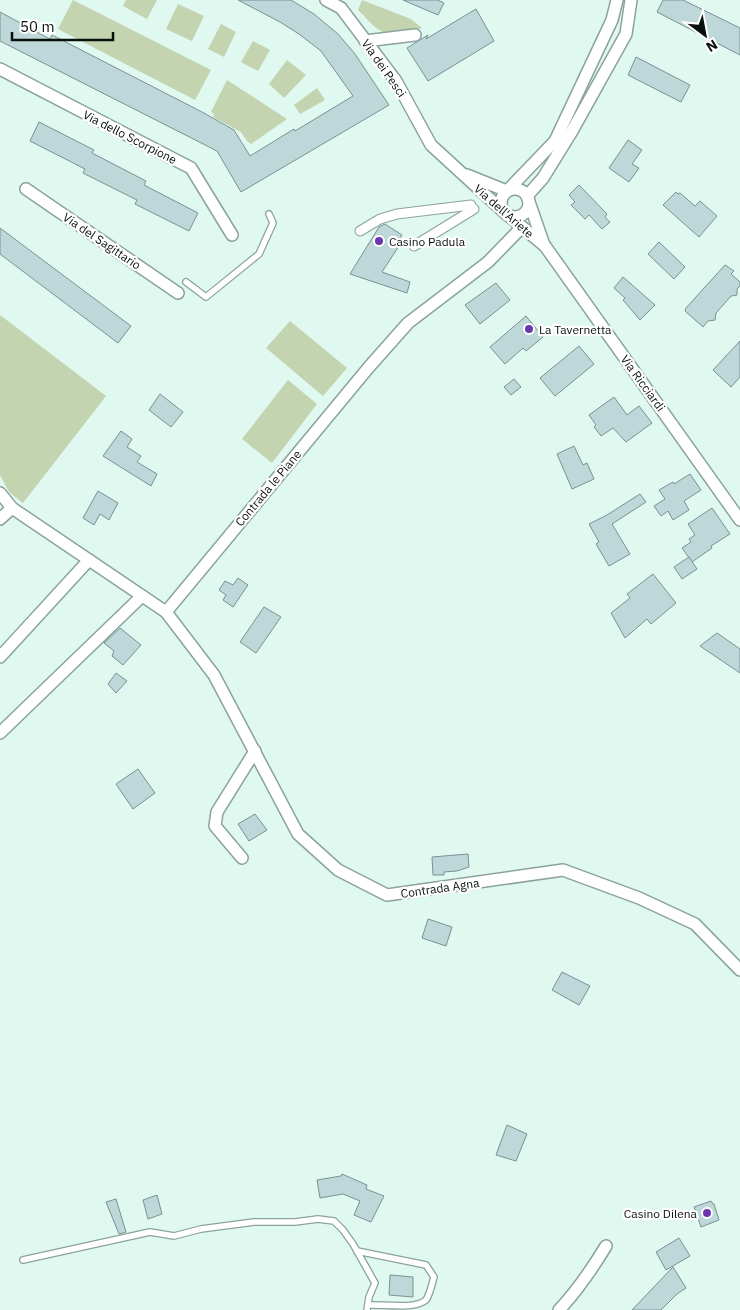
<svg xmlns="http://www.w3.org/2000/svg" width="740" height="1310" font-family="'IBM Plex Sans',sans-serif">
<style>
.green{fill:#c4d3b0}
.building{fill:#bed8d9;stroke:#799192}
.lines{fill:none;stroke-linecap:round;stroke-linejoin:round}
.service-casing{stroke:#8ba39c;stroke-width:8}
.pedestrian-casing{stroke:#8ba39c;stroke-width:11}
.minor-casing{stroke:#8ba39c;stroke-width:14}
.service{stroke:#fff;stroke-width:5.5}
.pedestrian{stroke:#fff;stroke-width:9}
.minor{stroke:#fff;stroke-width:11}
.poi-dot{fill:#6936ad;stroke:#fff;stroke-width:2}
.labels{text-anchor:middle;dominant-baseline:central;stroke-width:4.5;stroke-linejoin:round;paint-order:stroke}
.street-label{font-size:12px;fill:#08100e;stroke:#fff}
.poi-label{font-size:12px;fill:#08100e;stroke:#fff;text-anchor:start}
</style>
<rect width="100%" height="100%" fill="#dff8f0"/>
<g class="green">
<polygon points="73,0 211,70 195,100 58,29"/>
<polygon points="126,0 157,0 147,19 123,6"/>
<path d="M362,0L411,19L422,28C412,32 389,37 379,30C371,25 365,16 358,10Z"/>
<polygon points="178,4 204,16 192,41 166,29"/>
<polygon points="221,24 236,32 224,57 208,49"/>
<polygon points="253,41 270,50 258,71 241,62"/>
<polygon points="287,60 306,75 284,98 269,84"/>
<polygon points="227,80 287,119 251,144 247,141 241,132 213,117 214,114 211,112"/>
<polygon points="317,88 325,100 300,114 294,105"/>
<polygon points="0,315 106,396 23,503 9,492 0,475"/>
<polygon points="290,321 347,368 323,396 266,348"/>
<polygon points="288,380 317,404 272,463 242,439"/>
</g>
<g class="building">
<polygon points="238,0 291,0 314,14 338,34 355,54 389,105 241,192 217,151 0,41 0,12 50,39 52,35 204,113 234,130 250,156 294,129 295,131 353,96 321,51 299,34 280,22"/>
<polygon points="403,0 438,0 444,3 438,15"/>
<polygon points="663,0 683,0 740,28 740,55 657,12"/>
<polygon points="476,9 494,41 428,81 407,48 428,35 426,39"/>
<polygon points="636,57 690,85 681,102 628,75"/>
<polygon points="39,122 94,150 92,153 146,181 144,185 198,213 189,231 135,204 137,200 83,173 85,169 30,141"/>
<polygon points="628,140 642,150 632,164 639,168 629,182 609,168"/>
<polygon points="579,185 607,214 605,217 610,222 602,229 589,215 585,219 571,205 575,202 569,195"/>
<polygon points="676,192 678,194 680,193 695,206 700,201 717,216 699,237 663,205"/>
<polygon points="385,224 402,235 396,244 399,246 382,272 410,282 407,293 350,274 379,227"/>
<polygon points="0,228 131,326 118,343 0,254"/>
<polygon points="659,242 685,267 674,279 648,254"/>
<polygon points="725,265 734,271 731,274 740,282 740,286 737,289 737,295 731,296 716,313 715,320 708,321 703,327 685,311 686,308"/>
<polygon points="623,277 655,305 640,320 623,300 625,298 614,288"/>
<polygon points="496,283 510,300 480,324 465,305"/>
<polygon points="526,316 543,337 526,351 523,348 505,364 490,347"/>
<polygon points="740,341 740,377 731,387 713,370"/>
<polygon points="579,346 594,364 555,396 540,378"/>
<polygon points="514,379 521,387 511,395 504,387"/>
<polygon points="160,394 183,412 171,427 149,410"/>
<polygon points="614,397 627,415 639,406 652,423 626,442 613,428 601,436 594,427 596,425 589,415"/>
<polygon points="121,431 132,439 127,447 141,456 137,462 157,474 151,486 103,456"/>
<polygon points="574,446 583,465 587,463 594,479 572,489 557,454"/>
<polygon points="690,474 701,490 684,501 689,510 673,520 668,511 661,516 654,506 665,499 659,490 673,482 674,484"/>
<polygon points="98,491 118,503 109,520 100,514 94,525 83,518"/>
<polygon points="640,494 646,502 612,524 630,554 609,566 596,544 599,542 589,524 607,515"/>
<polygon points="712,508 730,534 711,546 712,548 692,562 682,548 691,542 689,539 695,535 688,524"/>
<polygon points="689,557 697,569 682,579 674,567"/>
<polygon points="653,574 676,603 651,624 647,619 625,638 611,613 630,598 627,594"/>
<polygon points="238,578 248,585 233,607 223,600 226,595 219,590 225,581 233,585"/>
<polygon points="264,607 281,617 256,653 240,642"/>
<polygon points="120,628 141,645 123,665 112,656 114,651 104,643"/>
<polygon points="717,633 740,649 740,673 700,646"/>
<polygon points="116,673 127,681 116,693 108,684"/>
<polygon points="138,769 155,793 133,809 116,784"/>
<polygon points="255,814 267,830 249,841 238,824"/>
<polygon points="468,854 469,867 457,871 444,872 444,875 433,875 432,857"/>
<polygon points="428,919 452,927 446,946 422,938"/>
<polygon points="562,972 590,986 579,1005 552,990"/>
<polygon points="507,1125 527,1134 516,1161 496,1155"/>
<polygon points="342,1174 367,1185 366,1189 384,1196 371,1222 354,1215 360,1201 343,1194 320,1198 317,1180 341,1176"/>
<polygon points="157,1195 162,1214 148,1219 143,1200"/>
<polygon points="116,1199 126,1232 119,1234 106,1202"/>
<polygon points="711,1201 713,1204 714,1204 719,1220 701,1227 694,1207"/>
<polygon points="679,1238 690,1256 666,1270 656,1252"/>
<polygon points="673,1267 686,1288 677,1294 661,1310 632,1310"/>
<polygon points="390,1275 413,1277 413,1297 389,1295"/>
</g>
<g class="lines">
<g class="service-casing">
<g id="service">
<polyline points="186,282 206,297 259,254 273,223 269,214"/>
<path d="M357,1251L426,1265L434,1277C432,1284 430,1294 426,1300C414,1310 384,1304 368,1305"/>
<polyline points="23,1260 150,1232 174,1236 201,1229 254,1222 295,1222 318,1219 334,1221 343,1230 353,1244 375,1283 369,1297 367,1310"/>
</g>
</g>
<g class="pedestrian-casing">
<g id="pedestrian">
<polyline points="360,231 380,219 397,214 471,205"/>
<polyline points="414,246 474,209"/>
</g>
</g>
<g class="minor-casing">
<g id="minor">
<polyline points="326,0 341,8 396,81 431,145 503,211 545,246 740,520"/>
<polyline points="365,41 415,35"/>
<polyline points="0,69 191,168 232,235"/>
<polyline points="467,175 507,191 555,141 612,20 617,0"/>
<polyline points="26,189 178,293"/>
<circle cx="515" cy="203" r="14"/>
<polyline points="544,245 527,196 543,178 572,131 626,34 631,0"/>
<polyline points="0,493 12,508 166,612 369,367 408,323 488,262 522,227"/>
<polyline points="0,519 12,508"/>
<polyline points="166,612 214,675 298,834 338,870 387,895 563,870 639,898 695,924 740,970"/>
<polyline points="0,657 89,560"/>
<polyline points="0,733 142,596"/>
<polyline points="242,858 215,826 217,812 255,751"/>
<path d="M559,1310C578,1290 592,1269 606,1246"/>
</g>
</g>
<use href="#service" class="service"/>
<use href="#pedestrian" class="pedestrian"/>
<use href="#minor" class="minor"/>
</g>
<g class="poi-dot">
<circle cx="379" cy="241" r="5"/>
<circle cx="529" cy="329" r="5"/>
<circle cx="707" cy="1213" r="5"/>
</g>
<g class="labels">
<g class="street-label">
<text transform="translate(384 68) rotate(55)">Via dei Pesci</text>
<text transform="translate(130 137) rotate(27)">Via dello Scorpione</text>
<text transform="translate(504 211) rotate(41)">Via dell'Ariete</text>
<text transform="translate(102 241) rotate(34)">Via del Sagittario</text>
<text transform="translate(643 383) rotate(54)">Via Ricciardi</text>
<text transform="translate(268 488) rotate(-50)">Contrada le Piane</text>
<text transform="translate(440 888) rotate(-8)">Contrada Agna</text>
</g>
<g class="poi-label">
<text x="389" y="241">Casino Padula</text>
<text x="539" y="329">La Tavernetta</text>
<text x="697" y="1213" text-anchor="end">Casino Dilena</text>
</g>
</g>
<g transform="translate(705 35) rotate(148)" stroke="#ffffff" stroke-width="4" paint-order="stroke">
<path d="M0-4L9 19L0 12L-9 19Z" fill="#08100e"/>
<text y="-8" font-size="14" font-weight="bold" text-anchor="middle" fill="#08100e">N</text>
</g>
<path d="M12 32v8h101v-8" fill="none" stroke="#08100e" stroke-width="2.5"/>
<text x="20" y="32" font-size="15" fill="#08100e" stroke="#ffffff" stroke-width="4" paint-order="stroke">50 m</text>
</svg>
